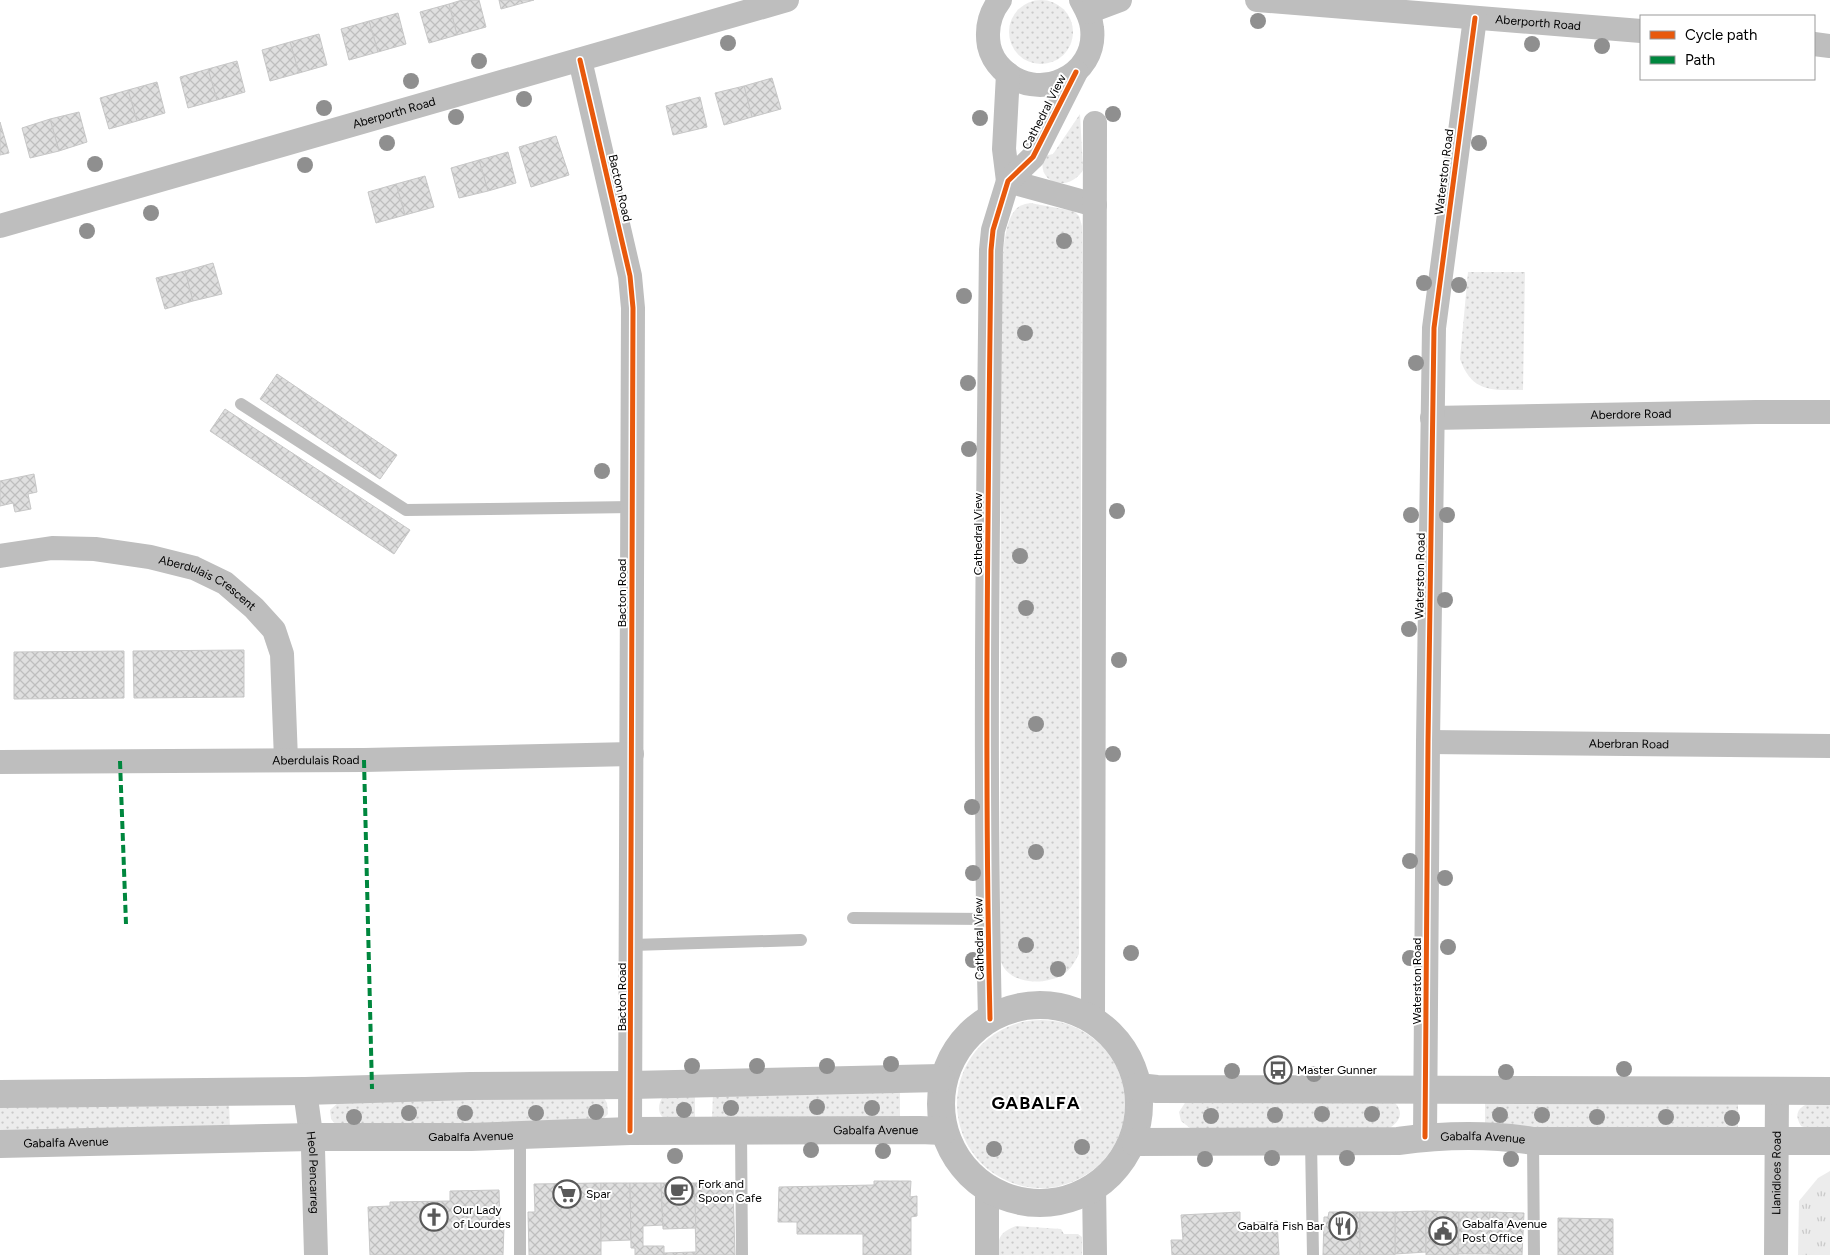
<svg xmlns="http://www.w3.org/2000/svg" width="1830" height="1255" font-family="Figtree,sans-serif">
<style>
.grass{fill:url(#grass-dots)}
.park{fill:url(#park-tufts)}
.building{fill:url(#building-cross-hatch);stroke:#c7c7c7}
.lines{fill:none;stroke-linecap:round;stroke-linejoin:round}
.service{stroke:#bebebe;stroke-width:12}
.minor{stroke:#bebebe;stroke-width:24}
.tertiary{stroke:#bebebe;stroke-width:28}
.quiet{stroke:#00873e;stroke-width:4;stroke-dasharray:8 4;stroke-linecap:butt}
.cycleway-casing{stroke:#fff;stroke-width:8}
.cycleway{stroke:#e8590c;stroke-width:5}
.tree{fill:#8f8f8f}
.labels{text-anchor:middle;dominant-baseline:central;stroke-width:4;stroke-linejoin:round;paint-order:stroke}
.street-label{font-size:12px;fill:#000;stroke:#fff}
.poi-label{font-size:12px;fill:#000;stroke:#fff;text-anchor:start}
.district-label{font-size:18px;font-weight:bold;letter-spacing:1px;fill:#000;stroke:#fff}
</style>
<defs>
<pattern id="grass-dots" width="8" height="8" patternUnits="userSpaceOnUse" patternTransform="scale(1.25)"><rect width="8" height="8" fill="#ececec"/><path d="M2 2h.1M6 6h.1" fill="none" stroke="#c9c9c9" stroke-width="1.8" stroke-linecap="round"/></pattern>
<pattern id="park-tufts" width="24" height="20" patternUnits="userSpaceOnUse" patternTransform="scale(1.25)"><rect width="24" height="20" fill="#ececec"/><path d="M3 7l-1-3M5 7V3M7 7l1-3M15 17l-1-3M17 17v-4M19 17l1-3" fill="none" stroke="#c9c9c9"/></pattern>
<pattern id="building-cross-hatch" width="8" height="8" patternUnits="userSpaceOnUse" patternTransform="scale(1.25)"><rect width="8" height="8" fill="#dfdfdf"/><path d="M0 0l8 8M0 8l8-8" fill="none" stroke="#bebebe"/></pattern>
</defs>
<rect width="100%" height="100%" fill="#fff"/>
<g class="grass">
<circle cx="1041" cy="32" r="32"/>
<path d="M1080,114L1083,170C1068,194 1035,183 1044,156L1053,154Z"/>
<path d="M1030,203L1074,211L1079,216L1082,226L1079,954C1075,961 1072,968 1065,973C1046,987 1005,985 1000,958L1001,274C1003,256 1004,222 1016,209C1020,205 1025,204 1030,203Z"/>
<path d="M1468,272H1525L1523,390C1492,390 1472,393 1460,359Z"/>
<circle cx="1041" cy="1104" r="84"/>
<polygon points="713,1093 900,1093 900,1120 712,1120"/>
<path d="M695,1095V1120C683,1120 660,1125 659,1109C659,1104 660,1101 663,1097Z"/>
<polygon points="599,1096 604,1098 607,1103 608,1114 599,1123 337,1126 331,1119 330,1110 339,1102"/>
<path d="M1193,1101L1395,1103C1404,1112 1400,1122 1389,1128H1190L1181,1121L1179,1112L1185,1103Z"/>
<polygon points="1485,1101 1738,1103 1738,1129 1485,1128"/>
<polygon points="229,1102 230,1129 0,1132 0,1106"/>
<path d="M1807,1104H1830V1129H1810L1801,1126C1795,1116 1796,1109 1807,1104Z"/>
<path d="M1016,1226L1061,1229L1064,1234H1078L1082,1237V1255H998C998,1237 999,1233 1016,1226Z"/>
</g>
<polygon class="park" points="1830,1171 1830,1255 1798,1255 1799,1201 1818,1178"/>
<g class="building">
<polygon points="462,0 479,0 486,27 457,35 449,4"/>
<polygon points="499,0 534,0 501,9"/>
<polygon points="449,4 457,35 429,43 420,12"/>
<polygon points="398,13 406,44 378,52 369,21"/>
<polygon points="369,21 378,52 349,60 341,29"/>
<polygon points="319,34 327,65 299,73 290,42"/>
<polygon points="290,42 299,73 270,81 262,50"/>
<polygon points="237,61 245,92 217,100 208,69"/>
<polygon points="208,69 217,100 188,108 180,77"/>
<polygon points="772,78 781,109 752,117 744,86"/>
<polygon points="157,82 165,113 137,121 128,90"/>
<polygon points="744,86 752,117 724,125 715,93"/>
<polygon points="128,90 137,121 109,129 100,98"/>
<polygon points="700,97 707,127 673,135 666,106"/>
<polygon points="79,112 87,142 59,151 50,119"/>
<polygon points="50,119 59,151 30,158 22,128"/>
<polygon points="0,122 9,153 0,155"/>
<polygon points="556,136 569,175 531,187 519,147"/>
<polygon points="508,152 516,183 488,191 479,160"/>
<polygon points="479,160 488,191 459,198 451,168"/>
<polygon points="425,176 434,207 405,215 396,184"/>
<polygon points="396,184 405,215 376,223 368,192"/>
<polygon points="213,263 222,294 193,301 185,271"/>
<polygon points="185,271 193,301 165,309 156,278"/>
<polygon points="277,374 397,455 380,479 260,399"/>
<polygon points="225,409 410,530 394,554 210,431"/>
<polygon points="34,474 37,492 28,494 31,509 15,512 13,503 0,506 0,481"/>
<polygon points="244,650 244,697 134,698 133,651"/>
<polygon points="124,651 124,698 14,699 14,652"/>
<polygon points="1266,1066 1290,1067 1290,1075 1266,1075"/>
<polygon points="874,1181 911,1181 910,1197 917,1196 917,1216 911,1217 911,1255 863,1255 863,1234 797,1234 797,1222 778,1222 779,1187 874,1185"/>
<polygon points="728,1182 729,1188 733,1188 735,1255 694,1255 694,1252 696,1252 694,1183"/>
<polygon points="601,1183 601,1255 529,1255 528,1212 535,1212 534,1184"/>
<polygon points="601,1183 630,1183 631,1240 601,1241"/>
<polygon points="630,1183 661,1183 663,1225 643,1226 643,1246 664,1246 664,1255 635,1255 635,1248 631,1248"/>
<polygon points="661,1183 694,1183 696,1228 663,1229"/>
<polygon points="499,1190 500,1226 504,1226 503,1255 370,1255 368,1207 390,1206 390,1202 450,1201 450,1191"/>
<polygon points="1426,1211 1426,1252 1395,1254 1395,1212"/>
<polygon points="1426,1211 1459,1212 1458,1255 1426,1255"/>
<polygon points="1240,1212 1240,1223 1277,1221 1279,1255 1172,1255 1171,1240 1183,1240 1181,1215"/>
<polygon points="1329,1212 1360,1212 1360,1255 1323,1255 1324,1217 1328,1217"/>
<rect x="1360" y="1212" width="35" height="43"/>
<polygon points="1459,1212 1490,1212 1489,1254 1458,1254"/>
<polygon points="1490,1212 1524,1213 1522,1255 1489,1254"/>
<polygon points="1558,1218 1613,1219 1613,1255 1558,1255"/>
<polygon points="694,1252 694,1255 664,1255 664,1253"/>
</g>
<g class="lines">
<g class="service">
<polyline points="241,404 406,510 633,507"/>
<polyline points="853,918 988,919"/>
<polyline points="632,945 801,940"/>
<polyline points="741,1130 742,1255"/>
<polyline points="520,1135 520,1255"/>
<polyline points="1311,1141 1313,1255"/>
<polyline points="1533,1141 1534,1255"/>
</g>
<g class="minor">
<path d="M1000,0C989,14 986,29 989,46C991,55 996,63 1002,69C1037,104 1098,77 1092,28C1091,17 1086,9 1081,0"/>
<path id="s1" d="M1257,0L1641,31"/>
<polyline points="1088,12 1120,0"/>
<polyline points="1814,44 1830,46"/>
<polyline points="580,60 630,276 633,308 630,1131"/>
<polyline points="1008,74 1004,149 1008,181"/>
<polyline points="1008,181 1095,205"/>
<path id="s2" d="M0,226L787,0"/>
<path id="s3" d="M1432,418L1756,412H1830"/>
<path id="s4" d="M0,556L52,548L95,549L150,557L194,568L225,583L254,608L274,630L282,654L286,760"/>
<path id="s5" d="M1428,742L1830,746"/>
<path id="s6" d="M0,762L364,760L632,754"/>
<path d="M990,1019C984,763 988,506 991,250L993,230L1008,181L1033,157L1076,72"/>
<polyline points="1093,1020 1095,123"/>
<path id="s7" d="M305,1091L313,1149L316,1255"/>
<polyline points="1425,1137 1428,742 1434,328 1475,18"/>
<polyline points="1094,1185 1095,1255"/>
<polyline points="987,1255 987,1186"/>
<path id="s8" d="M1776,1255L1777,1091"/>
</g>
<g class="tertiary">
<circle cx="1040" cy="1104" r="99"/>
<polyline points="1138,1087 1157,1089 1830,1091"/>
<polyline points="0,1094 305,1091 470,1086 631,1085 941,1078"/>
<path id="s9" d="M1135,1142L1398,1141C1443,1135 1489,1134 1533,1141H1830"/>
<path id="s10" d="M0,1144L312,1137H471L630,1131L920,1130L943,1131"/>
</g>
<g class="quiet">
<polyline points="364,760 372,1089"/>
<polyline points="120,761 126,924"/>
</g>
<g class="cycleway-casing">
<g id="cycleway">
<polyline points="580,60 630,276 633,308 630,1131"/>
<path d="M990,1019C984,763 988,506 991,250L993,230L1008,181L1033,157L1076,72"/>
<polyline points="1425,1137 1428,742 1434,328 1475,18"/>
</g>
</g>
<use href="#cycleway" class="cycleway"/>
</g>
<g class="tree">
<circle cx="1258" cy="21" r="8"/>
<circle cx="728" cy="43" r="8"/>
<circle cx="1532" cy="44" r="8"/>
<circle cx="1602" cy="46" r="8"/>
<circle cx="479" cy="61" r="8"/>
<circle cx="411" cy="81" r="8"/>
<circle cx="524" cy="99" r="8"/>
<circle cx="324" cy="108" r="8"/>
<circle cx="1113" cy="114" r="8"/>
<circle cx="456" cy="117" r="8"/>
<circle cx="980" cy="118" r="8"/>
<circle cx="387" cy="143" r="8"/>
<circle cx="1479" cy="143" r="8"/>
<circle cx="95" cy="164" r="8"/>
<circle cx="305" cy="165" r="8"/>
<circle cx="151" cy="213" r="8"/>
<circle cx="87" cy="231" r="8"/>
<circle cx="1064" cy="241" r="8"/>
<circle cx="1424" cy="283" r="8"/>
<circle cx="1459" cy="285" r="8"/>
<circle cx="964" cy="296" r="8"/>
<circle cx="1025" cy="333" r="8"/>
<circle cx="1416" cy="363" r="8"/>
<circle cx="968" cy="383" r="8"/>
<circle cx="969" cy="449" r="8"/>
<circle cx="602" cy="471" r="8"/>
<circle cx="1117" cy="511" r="8"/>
<circle cx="1411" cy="515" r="8"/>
<circle cx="1447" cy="515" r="8"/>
<circle cx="1020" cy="556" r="8"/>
<circle cx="1445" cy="600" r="8"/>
<circle cx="1026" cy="608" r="8"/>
<circle cx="1409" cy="629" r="8"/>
<circle cx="1119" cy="660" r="8"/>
<circle cx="1036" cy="724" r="8"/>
<circle cx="1113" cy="754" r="8"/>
<circle cx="972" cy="807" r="8"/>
<circle cx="1036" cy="852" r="8"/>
<circle cx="1410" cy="861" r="8"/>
<circle cx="973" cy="873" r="8"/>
<circle cx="1445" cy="878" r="8"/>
<circle cx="1026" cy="945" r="8"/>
<circle cx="1448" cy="947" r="8"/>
<circle cx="1131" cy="953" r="8"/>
<circle cx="1410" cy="958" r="8"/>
<circle cx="973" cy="960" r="8"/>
<circle cx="1058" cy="969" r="8"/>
<circle cx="891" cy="1064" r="8"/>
<circle cx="692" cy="1066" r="8"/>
<circle cx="757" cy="1066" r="8"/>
<circle cx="827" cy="1066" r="8"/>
<circle cx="1624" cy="1069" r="8"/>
<circle cx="1232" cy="1071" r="8"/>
<circle cx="1506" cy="1072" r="8"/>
<circle cx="1314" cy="1074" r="8"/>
<circle cx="817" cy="1107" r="8"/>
<circle cx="731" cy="1108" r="8"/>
<circle cx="872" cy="1108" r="8"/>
<circle cx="684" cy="1110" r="8"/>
<circle cx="596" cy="1112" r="8"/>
<circle cx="409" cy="1113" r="8"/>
<circle cx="465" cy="1113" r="8"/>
<circle cx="536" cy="1113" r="8"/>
<circle cx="1322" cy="1114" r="8"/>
<circle cx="1372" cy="1114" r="8"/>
<circle cx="1275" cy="1115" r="8"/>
<circle cx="1500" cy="1115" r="8"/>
<circle cx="1542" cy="1115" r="8"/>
<circle cx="1211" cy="1116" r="8"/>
<circle cx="354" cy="1117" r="8"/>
<circle cx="1597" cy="1117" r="8"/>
<circle cx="1666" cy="1117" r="8"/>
<circle cx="1732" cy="1118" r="8"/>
<circle cx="1082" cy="1147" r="8"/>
<circle cx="994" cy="1149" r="8"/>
<circle cx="811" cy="1150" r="8"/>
<circle cx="883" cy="1151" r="8"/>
<circle cx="675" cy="1156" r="8"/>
<circle cx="1272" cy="1158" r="8"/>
<circle cx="1347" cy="1158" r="8"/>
<circle cx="1205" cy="1159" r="8"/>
<circle cx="1511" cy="1159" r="8"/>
</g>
<defs>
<g id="bus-ring" transform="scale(1.4375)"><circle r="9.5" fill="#fff" stroke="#595959" stroke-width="1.5"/><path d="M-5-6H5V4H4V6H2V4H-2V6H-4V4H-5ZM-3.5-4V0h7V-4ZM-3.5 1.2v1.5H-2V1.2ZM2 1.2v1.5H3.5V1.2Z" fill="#595959"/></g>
<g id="cafe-ring" transform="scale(1.4375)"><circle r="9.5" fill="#fff" stroke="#595959" stroke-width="1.5"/><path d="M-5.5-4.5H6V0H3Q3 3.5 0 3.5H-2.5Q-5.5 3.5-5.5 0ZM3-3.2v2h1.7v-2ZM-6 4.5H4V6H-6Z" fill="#595959"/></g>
<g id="supermarket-ring" transform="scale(1.4375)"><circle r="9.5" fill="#fff" stroke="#595959" stroke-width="1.5"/><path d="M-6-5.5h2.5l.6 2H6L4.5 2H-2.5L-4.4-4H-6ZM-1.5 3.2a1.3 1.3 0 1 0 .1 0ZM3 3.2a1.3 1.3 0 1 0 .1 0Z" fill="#595959"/></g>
<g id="church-ring" transform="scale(1.4375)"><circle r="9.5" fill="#fff" stroke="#595959" stroke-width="1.5"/><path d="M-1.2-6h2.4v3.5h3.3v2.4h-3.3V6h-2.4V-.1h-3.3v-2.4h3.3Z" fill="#595959"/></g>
<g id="restaurant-ring" transform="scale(1.4375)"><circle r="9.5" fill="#fff" stroke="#595959" stroke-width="1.5"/><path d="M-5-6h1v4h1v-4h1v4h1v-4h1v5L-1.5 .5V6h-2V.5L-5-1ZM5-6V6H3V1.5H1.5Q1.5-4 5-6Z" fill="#595959"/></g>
<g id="civic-ring" transform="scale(1.4375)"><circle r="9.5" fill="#fff" stroke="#595959" stroke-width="1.5"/><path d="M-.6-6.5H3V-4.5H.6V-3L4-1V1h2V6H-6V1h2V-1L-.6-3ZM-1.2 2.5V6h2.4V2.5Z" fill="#595959"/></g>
</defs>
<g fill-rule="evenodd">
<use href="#bus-ring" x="1278" y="1070"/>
<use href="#cafe-ring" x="679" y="1191"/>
<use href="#supermarket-ring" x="567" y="1194"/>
<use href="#church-ring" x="434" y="1217"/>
<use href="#restaurant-ring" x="1343" y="1226"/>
<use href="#civic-ring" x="1443" y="1231"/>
</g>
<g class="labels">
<g class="street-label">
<text stroke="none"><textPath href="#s1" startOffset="282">Aberporth Road</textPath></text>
<text transform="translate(1044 112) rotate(-63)">Cathedral View</text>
<text stroke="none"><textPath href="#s2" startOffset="410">Aberporth Road</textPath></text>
<text transform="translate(1444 172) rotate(-83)">Waterston Road</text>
<text transform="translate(620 188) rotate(77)">Bacton Road</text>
<text stroke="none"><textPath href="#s3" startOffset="199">Aberdore Road</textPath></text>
<text transform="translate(978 534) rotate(-90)">Cathedral View</text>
<text transform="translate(1420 576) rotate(-89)">Waterston Road</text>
<text stroke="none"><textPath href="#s4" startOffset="215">Aberdulais Crescent</textPath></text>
<text transform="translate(622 593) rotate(-90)">Bacton Road</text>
<text stroke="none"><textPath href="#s5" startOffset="201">Aberbran Road</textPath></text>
<text stroke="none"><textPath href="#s6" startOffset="316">Aberdulais Road</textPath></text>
<text transform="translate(979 939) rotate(-91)">Cathedral View</text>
<text transform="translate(1417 981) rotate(-90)">Waterston Road</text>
<text transform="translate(622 997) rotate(-90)">Bacton Road</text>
<text stroke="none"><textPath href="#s10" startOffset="876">Gabalfa Avenue</textPath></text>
<text stroke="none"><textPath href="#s10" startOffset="471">Gabalfa Avenue</textPath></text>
<text stroke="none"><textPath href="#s9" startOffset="348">Gabalfa Avenue</textPath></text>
<text stroke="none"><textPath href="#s10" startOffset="66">Gabalfa Avenue</textPath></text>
<text stroke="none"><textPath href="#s7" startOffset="82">Heol Pencarreg</textPath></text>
<text stroke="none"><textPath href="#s8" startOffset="82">Llanidloes Road</textPath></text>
</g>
<g class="poi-label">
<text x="1297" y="1070">Master Gunner</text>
<text x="698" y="1184">Fork and<tspan x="698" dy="14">Spoon Cafe</tspan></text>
<text x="586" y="1194">Spar</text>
<text x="453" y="1210">Our Lady<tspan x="453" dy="14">of Lourdes</tspan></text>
<text x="1462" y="1224">Gabalfa Avenue<tspan x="1462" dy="14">Post Office</tspan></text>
<text x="1324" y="1226" text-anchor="end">Gabalfa Fish Bar</text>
</g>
<g class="district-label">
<text x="1036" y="1103">GABALFA</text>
</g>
</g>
<rect x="1640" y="15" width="175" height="65" fill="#ffffff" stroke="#999999"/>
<rect x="1650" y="31" width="25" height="8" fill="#e8590c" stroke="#999999"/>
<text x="1685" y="40" font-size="15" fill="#000000">Cycle path</text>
<rect x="1650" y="56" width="25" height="8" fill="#00873e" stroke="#999999"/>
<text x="1685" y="65" font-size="15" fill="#000000">Path</text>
</svg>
